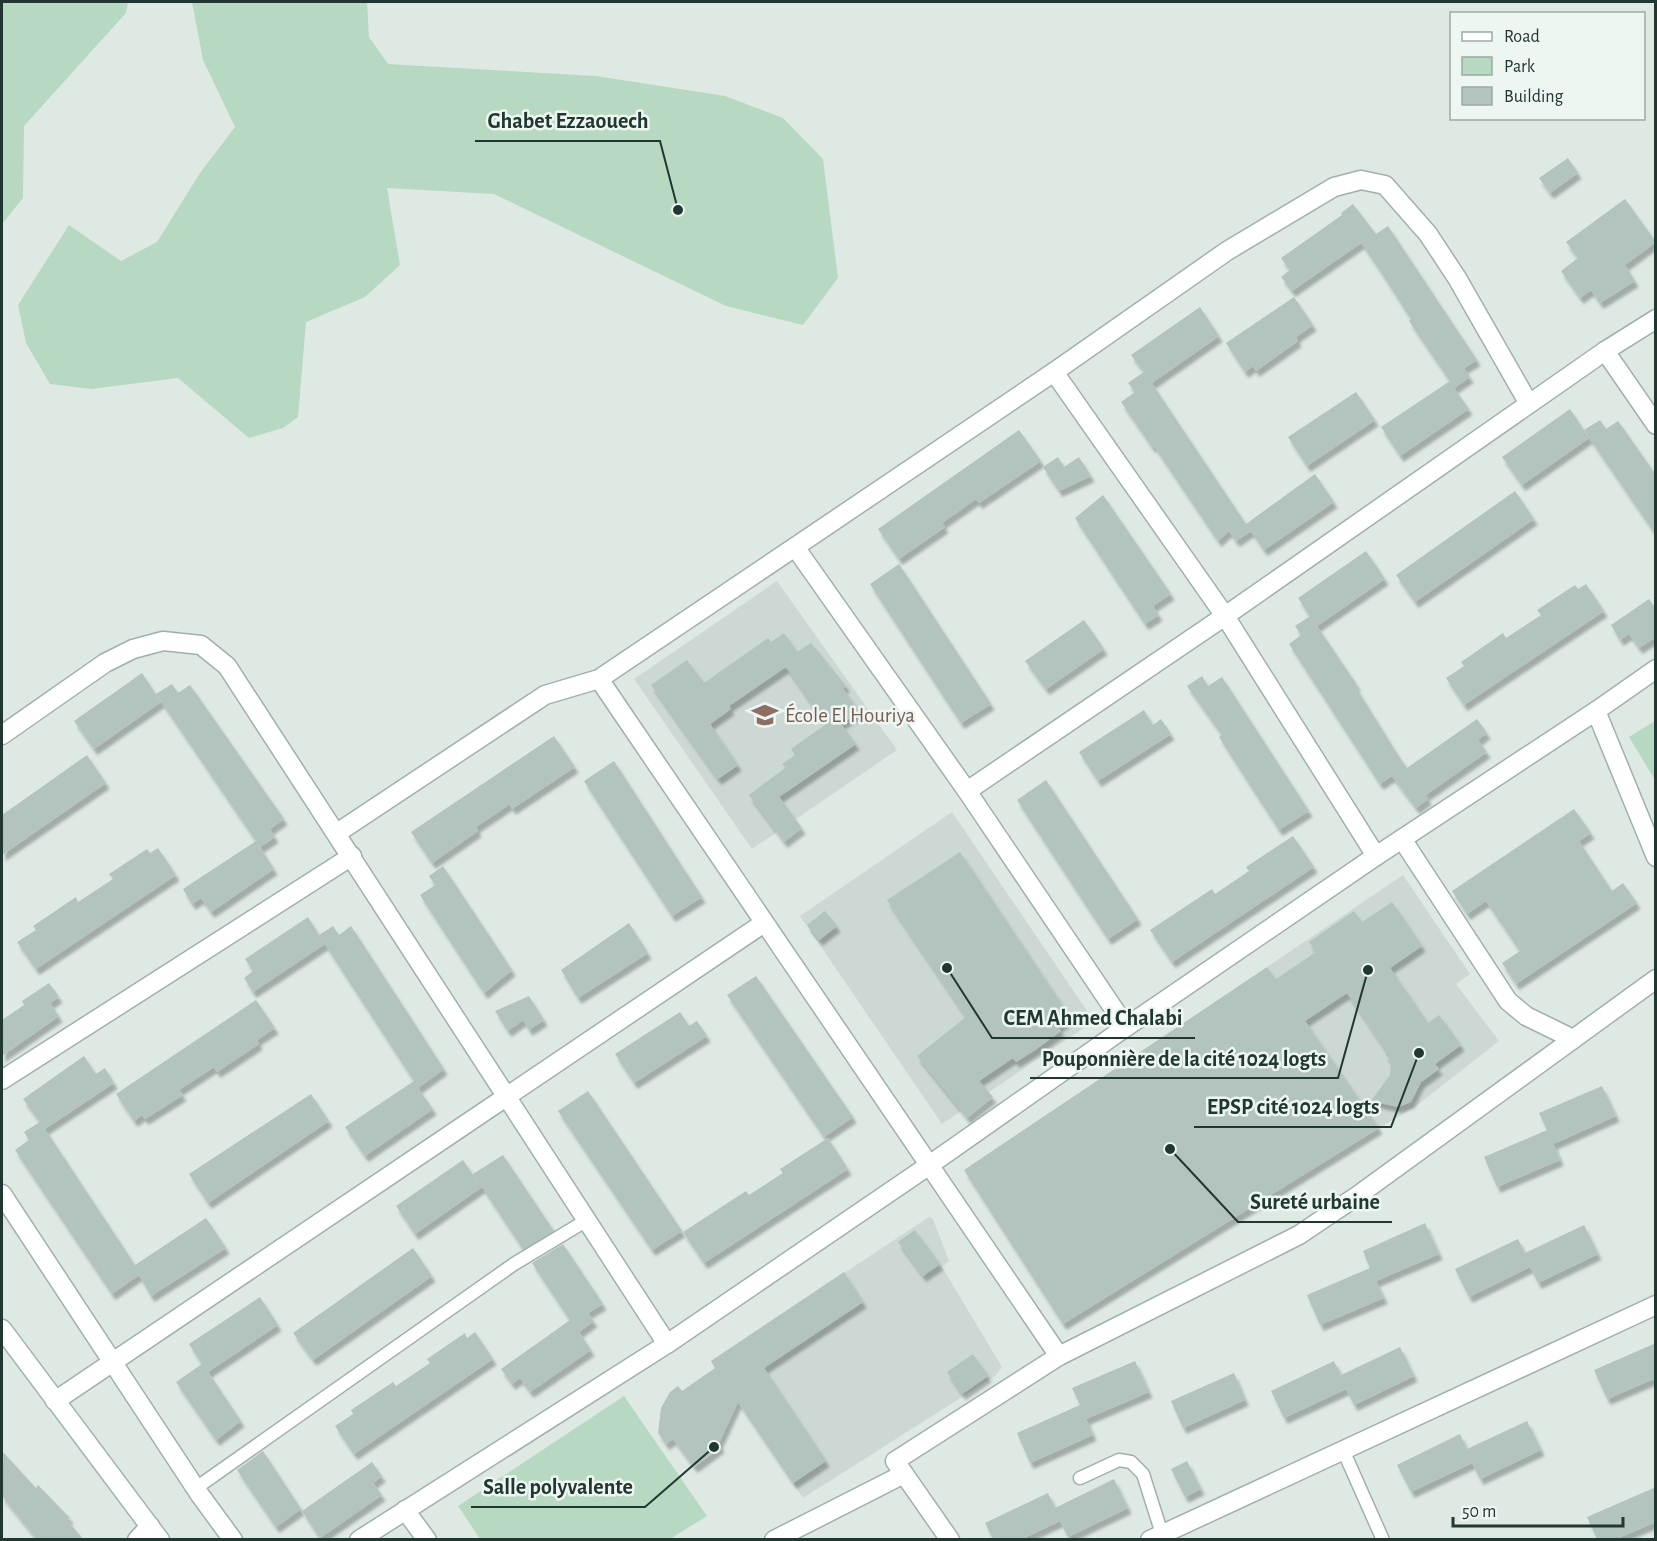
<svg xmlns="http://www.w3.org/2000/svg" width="1657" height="1541" font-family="'Alegreya Sans',sans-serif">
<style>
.built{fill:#ccd8d3}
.green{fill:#b7d9c2}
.building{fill:#b3c3bd;filter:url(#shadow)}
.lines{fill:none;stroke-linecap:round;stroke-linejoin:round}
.lane-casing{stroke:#a1b0ab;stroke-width:15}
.street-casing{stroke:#a1b0ab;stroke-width:21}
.secondary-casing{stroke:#9eb4ad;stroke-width:21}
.lane{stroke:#fff;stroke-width:12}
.street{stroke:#fff;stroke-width:18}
.secondary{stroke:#fff;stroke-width:18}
.labels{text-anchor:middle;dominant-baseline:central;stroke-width:5;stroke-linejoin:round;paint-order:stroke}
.education-label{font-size:21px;fill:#785e54;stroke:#eef6f2;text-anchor:start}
.leader{fill:none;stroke:#203732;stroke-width:2}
.callout-dot{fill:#203732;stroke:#eef6f2;stroke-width:2}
.callout-label{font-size:22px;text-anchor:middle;font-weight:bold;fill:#203732;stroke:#eef6f2;stroke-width:5;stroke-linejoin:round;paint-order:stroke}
</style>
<defs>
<filter id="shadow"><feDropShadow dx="3.5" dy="6" stdDeviation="1.5" flood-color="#0004"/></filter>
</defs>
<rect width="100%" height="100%" fill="#dee9e4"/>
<g class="built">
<polygon points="777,581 897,750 752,849 634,679"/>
<polygon points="952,812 1094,1021 942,1124 800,916"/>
<polygon points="1403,875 1470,974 1456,984 1499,1041 1415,1107 1379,1128 1267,967"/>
<polygon points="929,1217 933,1219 949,1261 942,1267 1002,1367 995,1376 803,1498 711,1361"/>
</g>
<g class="green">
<polygon points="2,2 128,2 126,13 24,126 23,198 2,224"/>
<polygon points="192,2 367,2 369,37 388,64 596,76 725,96 783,118 823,159 838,278 803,325 726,306 494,194 387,188 400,265 365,297 306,322 298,417 283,428 249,438 178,378 91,389 50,384 26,343 18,305 69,225 121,261 157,242 200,173 235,127 203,60"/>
<polygon points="1655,721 1655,780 1629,737"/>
<polygon points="624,1396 707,1516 670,1539 480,1539 458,1506"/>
</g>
<g class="building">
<polygon points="1568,158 1578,173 1550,193 1539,178"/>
<polygon points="1625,199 1656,242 1625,265 1635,281 1600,303 1591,290 1580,298 1561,271 1578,258 1566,242"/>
<polygon points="1353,204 1376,234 1388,226 1477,360 1464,368 1470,377 1454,388 1469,409 1400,456 1381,427 1450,381 1409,321 1411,319 1379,269 1356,235 1361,243 1292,291 1281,277 1290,270 1281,258 1342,215 1341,213"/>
<polygon points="1294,297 1313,325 1296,337 1298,341 1256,371 1253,366 1245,372 1226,343"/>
<polygon points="1200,307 1219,336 1152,383 1147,376 1246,524 1315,474 1334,502 1264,550 1248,527 1251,531 1236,541 1229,531 1218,541 1154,446 1152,447 1121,402 1135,392 1128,383 1144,372 1131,355"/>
<polygon points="1356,392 1375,420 1307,466 1288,437"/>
<polygon points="1570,409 1589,438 1522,485 1502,457"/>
<polygon points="1600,420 1606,429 1618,421 1656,475 1656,535 1584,430"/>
<polygon points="1019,430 1041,461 979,503 976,499 942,523 945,527 899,559 878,529"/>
<polygon points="1058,457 1064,467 1079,457 1091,476 1059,491 1043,467"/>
<polygon points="1515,491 1534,519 1415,602 1396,575"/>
<polygon points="1103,495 1171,594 1153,606 1159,615 1145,624 1075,518"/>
<polygon points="1366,551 1385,579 1317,626 1357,685 1355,686 1396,752 1407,768 1477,719 1487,733 1478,740 1487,752 1426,795 1408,768 1428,799 1416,808 1392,776 1380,784 1289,644 1301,635 1295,626 1310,616 1298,598"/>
<polygon points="899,564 991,704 961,723 870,584"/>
<polygon points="1586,584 1604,611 1464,705 1446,678 1464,666 1461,662 1503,633 1506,638 1541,615 1537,610 1575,585 1578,589"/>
<polygon points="1649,599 1656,609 1656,637 1639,648 1629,634 1620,640 1611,625"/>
<polygon points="1084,620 1104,649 1046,689 1025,661"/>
<polygon points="784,633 797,652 811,643 846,686 843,688 859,712 841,724 856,744 779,797 802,828 784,842 749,795 785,768 782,764 795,755 791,749 826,724 786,667 729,706 731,709 710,724 738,765 718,779 651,685 687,660 704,683 768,638 771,642"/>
<polygon points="142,673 161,702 94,749 74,721"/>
<polygon points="1202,676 1208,686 1222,677 1309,811 1279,830 1219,737 1222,735 1187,686"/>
<polygon points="172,684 178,693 190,685 284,819 270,829 275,837 260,847 257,843 274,869 211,912 201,898 192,904 183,889 256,841 156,694"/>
<polygon points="1144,710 1153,725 1161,719 1171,734 1098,781 1079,752"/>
<polygon points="554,736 575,767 512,809 510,804 476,827 478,831 432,863 411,832"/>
<polygon points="87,755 106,783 2,855 2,815"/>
<polygon points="614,761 702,897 672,916 584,781"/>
<polygon points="1046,780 1138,919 1108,939 1017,800"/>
<polygon points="1574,809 1591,833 1579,841 1612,891 1623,883 1637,903 1516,984 1502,963 1520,951 1486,901 1467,914 1452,891"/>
<polygon points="1293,836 1314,867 1172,962 1150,930 1212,889 1215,894 1249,871 1246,867"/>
<polygon points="158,848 176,875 36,969 17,942 36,930 33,926 76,897 78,902 113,879 109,874 147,849 150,853"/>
<polygon points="960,852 1071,1018 1058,1027 1061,1031 1035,1050 1016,1062 1013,1058 979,1081 993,1097 967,1118 917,1056 966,1017 887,900"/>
<polygon points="443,866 512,970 484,993 420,895 435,885 429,876"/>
<polygon points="1392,902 1422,946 1390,968 1428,1023 1439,1015 1461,1045 1435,1064 1439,1069 1421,1082 1411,1102 1398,1107 1371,1101 1390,1075 1391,1062 1385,1054 1387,1052 1347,993 1305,1021 1379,1128 1063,1324 964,1170 1267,967 1276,979 1316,952 1309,942 1354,911 1362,922"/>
<polygon points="825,911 837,926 819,940 807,925"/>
<polygon points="308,917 319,935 333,926 339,935 351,926 444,1069 418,1088 433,1109 365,1156 345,1127 414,1081 323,941 325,944 253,992 244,978 253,971 245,959"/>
<polygon points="629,923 648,953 578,998 561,970"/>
<polygon points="756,976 853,1117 824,1137 727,995"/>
<polygon points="49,983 59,997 50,1003 59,1016 2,1056 2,1020 24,1005 22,1001"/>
<polygon points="529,996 544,1020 529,1030 523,1020 508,1031 495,1011"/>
<polygon points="256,1000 275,1028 257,1040 259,1044 217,1072 214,1067 179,1090 183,1095 145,1119 142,1115 134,1121 116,1094"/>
<polygon points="680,1012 689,1026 697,1021 707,1036 634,1083 615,1054"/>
<polygon points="84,1056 96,1074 105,1068 114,1083 45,1129 135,1265 206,1218 226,1248 151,1296 139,1275 112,1294 15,1150 29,1140 24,1132 40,1122 23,1099"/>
<polygon points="1602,1086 1616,1116 1553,1144 1551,1138 1560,1160 1497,1187 1484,1157 1547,1130 1539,1113"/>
<polygon points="588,1091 682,1231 652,1250 558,1111"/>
<polygon points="311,1094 329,1121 208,1203 189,1174"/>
<polygon points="828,1138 848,1169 704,1263 683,1232 746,1191 749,1195 783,1173 780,1169"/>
<polygon points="503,1155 554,1231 523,1249 482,1187 415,1234 396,1206 463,1160 478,1182 473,1174"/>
<polygon points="1425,1223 1439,1254 1376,1281 1384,1298 1320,1325 1307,1295 1370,1268 1371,1271 1363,1251"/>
<polygon points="1584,1225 1598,1254 1538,1283 1530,1267 1469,1297 1455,1269 1518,1239 1525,1253"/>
<polygon points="915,1230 940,1264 923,1276 898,1242"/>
<polygon points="563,1244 603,1304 588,1313 594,1321 579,1332 591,1350 530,1392 520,1378 512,1384 501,1369 570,1320 532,1263"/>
<polygon points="413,1248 432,1276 313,1360 293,1333"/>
<polygon points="844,1272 863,1302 764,1368 826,1461 793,1483 738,1402 719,1443 721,1447 694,1467 673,1439 666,1444 658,1433 661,1408 670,1392 678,1386 682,1391 715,1368 711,1361"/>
<polygon points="260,1297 278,1325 208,1372 241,1421 216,1440 176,1382 202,1364 189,1344"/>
<polygon points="475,1332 493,1359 354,1454 335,1426 353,1414 351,1410 393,1382 396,1386 430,1363 427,1359 465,1333 467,1338"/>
<polygon points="1656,1343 1656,1378 1607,1399 1594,1370"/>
<polygon points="1400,1347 1414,1376 1354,1405 1346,1389 1284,1418 1271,1391 1334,1361 1341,1375"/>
<polygon points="973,1354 988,1376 962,1394 947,1372"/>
<polygon points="1135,1361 1149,1392 1086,1419 1093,1435 1030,1463 1017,1433 1080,1405 1072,1388"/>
<polygon points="1234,1373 1245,1400 1183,1428 1171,1401"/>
<polygon points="1527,1421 1541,1450 1480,1479 1472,1463 1411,1492 1397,1465 1460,1434 1467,1449"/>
<polygon points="2,1451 36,1488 38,1485 70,1518 67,1520 83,1539 37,1539 2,1496"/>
<polygon points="263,1451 301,1509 276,1527 237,1470"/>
<polygon points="1187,1461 1201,1489 1185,1497 1171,1469"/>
<polygon points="372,1462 382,1476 373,1483 382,1495 320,1538 302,1511"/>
<polygon points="1114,1479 1128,1508 1068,1537 1060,1521 1022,1539 993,1539 985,1523 1048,1493 1055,1508"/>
<polygon points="1656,1487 1656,1522 1616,1539 1597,1539 1587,1517"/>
</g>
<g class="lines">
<g class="lane-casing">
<g id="lane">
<polyline points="1343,1450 1383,1540"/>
<polyline points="1080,1478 1119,1460 1131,1462 1143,1474 1162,1534"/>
<polyline points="196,1488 514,1264 587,1220"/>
</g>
</g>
<g class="street-casing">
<g id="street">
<polyline points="1605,351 1656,425"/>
<polyline points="1054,372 1225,616 1376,856"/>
<polyline points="1656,669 1596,711 1656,857"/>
<polyline points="599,679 1059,1356"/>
<polyline points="2,735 105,663 133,649 163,641 201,645 227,666 667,1344"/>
<polyline points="967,791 795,547 1054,372 1227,251 1334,187 1361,180 1385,185 1428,234 1457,278 1529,404"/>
<polyline points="337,833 545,695 599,679 795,547"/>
<polyline points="1402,839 1508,1001 1526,1016 1573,1039"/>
<polyline points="1126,1027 1376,856 1596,711"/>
<polyline points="2,1080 352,856"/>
<polyline points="2,1194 200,1495 233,1540"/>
<polyline points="55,1401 764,923"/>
<polyline points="405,1510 427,1540"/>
<polyline points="137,1540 150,1526"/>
<polyline points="359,1540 667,1344 928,1166 1126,1027 967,791 1225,616 1605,351 1656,319"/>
<polyline points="774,1540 904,1474"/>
<polyline points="950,1540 895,1461 1059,1356 1299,1235 1357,1196 1656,979"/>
<polyline points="1150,1540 1656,1305"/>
</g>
</g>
<g class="secondary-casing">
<polyline id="secondary" points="2,1329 160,1540"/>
</g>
<use href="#lane" class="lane"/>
<use href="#street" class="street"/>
<use href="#secondary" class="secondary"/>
</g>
<defs>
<g id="school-bare" transform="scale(2.07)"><path d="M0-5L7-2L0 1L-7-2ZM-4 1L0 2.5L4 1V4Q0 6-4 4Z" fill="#8d6e63" stroke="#eef6f2" stroke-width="2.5" paint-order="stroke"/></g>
</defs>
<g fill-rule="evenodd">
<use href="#school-bare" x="765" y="715"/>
</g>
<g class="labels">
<g class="education-label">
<text x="785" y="715">École El Houriya</text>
</g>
</g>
<path class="leader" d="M678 210L660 141H475M947 968L992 1038H1195M1368 970L1338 1078H1030M1419 1053L1391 1127H1194M1170 1149L1238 1222H1392M714 1447L645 1507H471"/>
<g class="callout-dot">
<circle cx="678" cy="210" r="6"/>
<circle cx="947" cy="968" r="6"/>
<circle cx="1368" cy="970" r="6"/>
<circle cx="1419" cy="1053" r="6"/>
<circle cx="1170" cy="1149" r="6"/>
<circle cx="714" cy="1447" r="6"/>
</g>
<g class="callout-label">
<text x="568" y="128">Ghabet Ezzaouech</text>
<text x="1093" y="1025">CEM Ahmed Chalabi</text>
<text x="1184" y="1066">Pouponnière de la cité 1024 logts</text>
<text x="1293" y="1114">EPSP cité 1024 logts</text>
<text x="1315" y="1209">Sureté urbaine</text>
<text x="558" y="1494">Salle polyvalente</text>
</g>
<rect width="1657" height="1541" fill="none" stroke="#203732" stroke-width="6"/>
<rect x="1450" y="12" width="195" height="108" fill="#eef6f2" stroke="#9caaa5" stroke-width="1.5"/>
<rect x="1462" y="32" width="30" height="9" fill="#ffffff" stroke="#9caaa5" stroke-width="1.5"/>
<text x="1504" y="42" font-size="18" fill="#203732">Road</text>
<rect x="1462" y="57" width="30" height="18" fill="#b7d9c2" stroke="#9caaa5" stroke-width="1.5"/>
<text x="1504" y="72" font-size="18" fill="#203732">Park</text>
<rect x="1462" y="87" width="30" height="18" fill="#b3c3bd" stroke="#9caaa5" stroke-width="1.5"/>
<text x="1504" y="102" font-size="18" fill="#203732">Building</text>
<path d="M1453 1517v9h170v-9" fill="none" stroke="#203732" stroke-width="3"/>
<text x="1462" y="1517" font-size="18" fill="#203732" stroke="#eef6f2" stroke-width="4.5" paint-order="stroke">50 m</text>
</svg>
